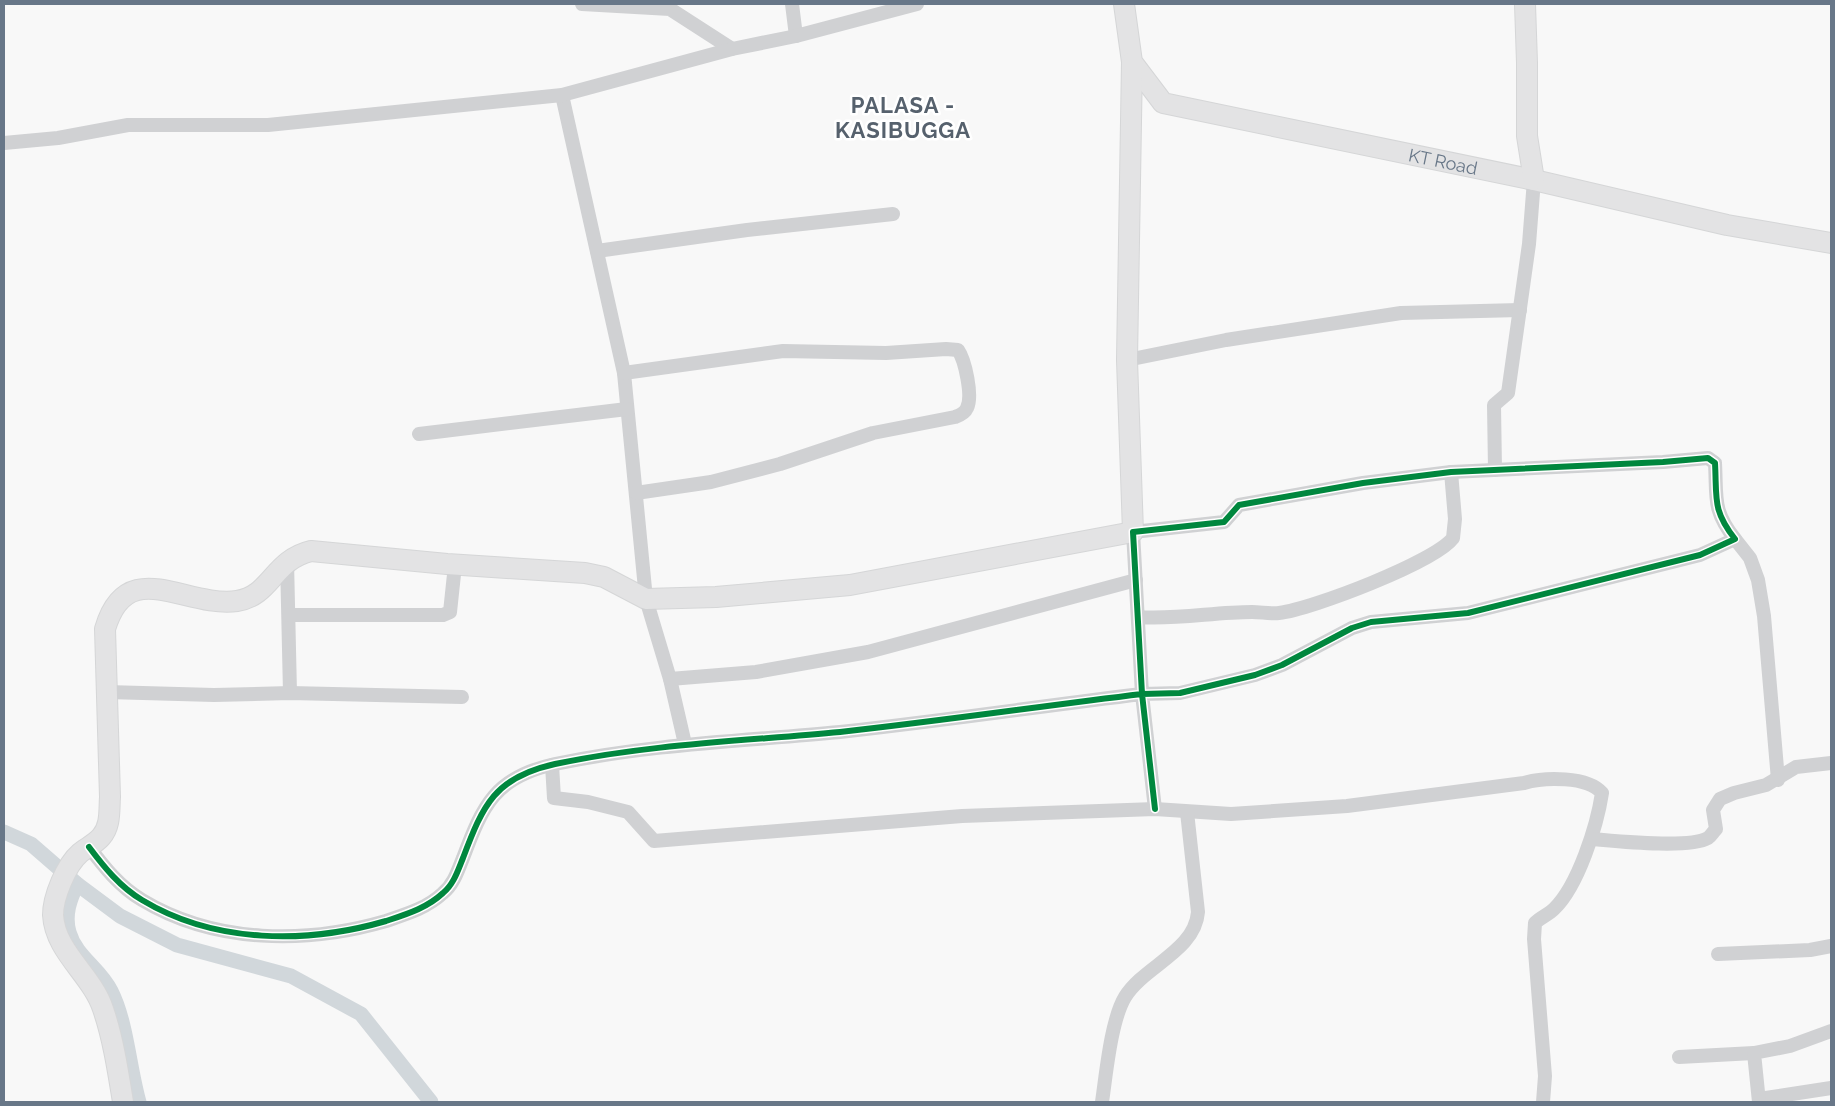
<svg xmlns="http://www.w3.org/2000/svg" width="1835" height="1106" font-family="Raleway,sans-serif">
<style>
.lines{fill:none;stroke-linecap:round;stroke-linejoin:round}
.canal{stroke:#d1d7db;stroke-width:15}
.secondary-casing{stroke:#d5d6d7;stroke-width:22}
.street{stroke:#d0d1d3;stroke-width:14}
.secondary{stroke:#e3e3e4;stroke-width:20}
.cycleway-casing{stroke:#fff;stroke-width:9}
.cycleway{stroke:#00873e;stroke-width:6}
.labels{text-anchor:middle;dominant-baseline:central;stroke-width:5;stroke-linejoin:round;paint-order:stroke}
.street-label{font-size:18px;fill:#687788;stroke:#fff}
.district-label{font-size:22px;font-weight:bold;letter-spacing:1px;fill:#56616d;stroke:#fff}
</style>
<rect width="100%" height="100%" fill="#f8f8f8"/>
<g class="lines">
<g class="canal">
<polyline points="4,832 31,844 77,884 120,916 177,945 291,976 361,1014 431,1102"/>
<path d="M77,884C70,899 64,915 69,932C76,957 100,968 111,991C127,1023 129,1067 139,1102"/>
</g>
<g class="secondary-casing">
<g id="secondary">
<path id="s1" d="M1124,4L1132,62L1163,103L1534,180L1727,225L1831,243"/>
<polyline points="1525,4 1527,63 1527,136 1534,180"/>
<path d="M123,1102C118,1071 113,1038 103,1009C92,975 55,952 53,915C53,897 66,865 80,853C86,848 95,844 101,837C111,826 109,810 110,797L105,629C127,554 184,608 237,601C271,596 273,560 311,551L447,564L585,573L604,577L646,599L716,597L850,585L1133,532L1127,360L1132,62"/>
</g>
</g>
<g class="street">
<polyline points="582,4 670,9 732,49"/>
<polyline points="792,4 796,36"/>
<polyline points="562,95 624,373 646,599 670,679 685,744"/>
<polyline points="4,143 58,138 128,125 268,125 562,95 732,49 796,36 917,4"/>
<polyline points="597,251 747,230 893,214"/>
<polyline points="1127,360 1226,340 1401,313 1520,310"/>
<path d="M624,373L783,351L886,353L946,349L958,350C965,360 973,396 967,408C965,413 961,415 955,417L873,433L780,464L711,482L636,493"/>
<polyline points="419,434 627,409"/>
<polyline points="1495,470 1494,405 1508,393 1529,244 1534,180"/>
<polyline points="1735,539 1750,558 1758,580 1764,616 1778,780"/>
<polyline points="287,561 290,693"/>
<polyline points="289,615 443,615 450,612 455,565"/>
<path d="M1138,617C1176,620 1214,612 1252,612C1261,612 1270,614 1279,613C1312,609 1435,562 1453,538L1455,519L1451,472"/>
<polyline points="670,679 756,672 868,652 1136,580"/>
<polyline points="107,692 214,695 290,693 462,697"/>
<path d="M552,765L554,798L588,802L628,812L654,841L962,816L1155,809L1231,814L1347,806L1524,783C1544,777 1588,776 1602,793C1597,826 1578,886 1554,909C1548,915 1541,917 1535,923L1534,939L1545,1076L1543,1102"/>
<path d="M1592,839C1616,841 1689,849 1708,838C1711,836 1713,832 1716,829L1713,810L1720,799L1734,793L1766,785L1796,767L1831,763"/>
<path d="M89,847C104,867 120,887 142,900C215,944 307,944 386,921C407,914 427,908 443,893C454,884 458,870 463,858C483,805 495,777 555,764C650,744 745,741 840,732C941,721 1042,706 1142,694L1180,693L1255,675L1282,665L1352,628L1371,622L1468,613L1700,555L1735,539C1712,510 1717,498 1715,463L1708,458L1663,462L1451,472L1363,483L1239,505L1224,522L1133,532L1142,694L1155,809"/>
<polyline points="1718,954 1810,950 1831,946"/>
<polyline points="1679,1057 1754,1053"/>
<polyline points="1759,1099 1831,1088"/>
<path d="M1102,1102C1106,1075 1111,1020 1125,997C1144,966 1195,951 1198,912L1187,812"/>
<polyline points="1759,1102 1754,1053 1790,1046 1831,1031"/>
</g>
<use href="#secondary" class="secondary"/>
<g class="cycleway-casing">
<path id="cycleway" d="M89,847C104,867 120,887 142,900C215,944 307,944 386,921C407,914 427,908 443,893C454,884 458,870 463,858C483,805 495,777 555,764C650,744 745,741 840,732C941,721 1042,706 1142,694L1180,693L1255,675L1282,665L1352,628L1371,622L1468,613L1700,555L1735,539C1712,510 1717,498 1715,463L1708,458L1663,462L1451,472L1363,483L1239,505L1224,522L1133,532L1142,694L1155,809"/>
</g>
<use href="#cycleway" class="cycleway"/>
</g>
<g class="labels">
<g class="street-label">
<text stroke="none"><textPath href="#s1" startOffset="396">KT Road</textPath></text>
</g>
<g class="district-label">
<text x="903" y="105">PALASA -<tspan x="903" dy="25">KASIBUGGA</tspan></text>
</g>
</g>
<rect width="1835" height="1106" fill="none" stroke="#687788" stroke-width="10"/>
</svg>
